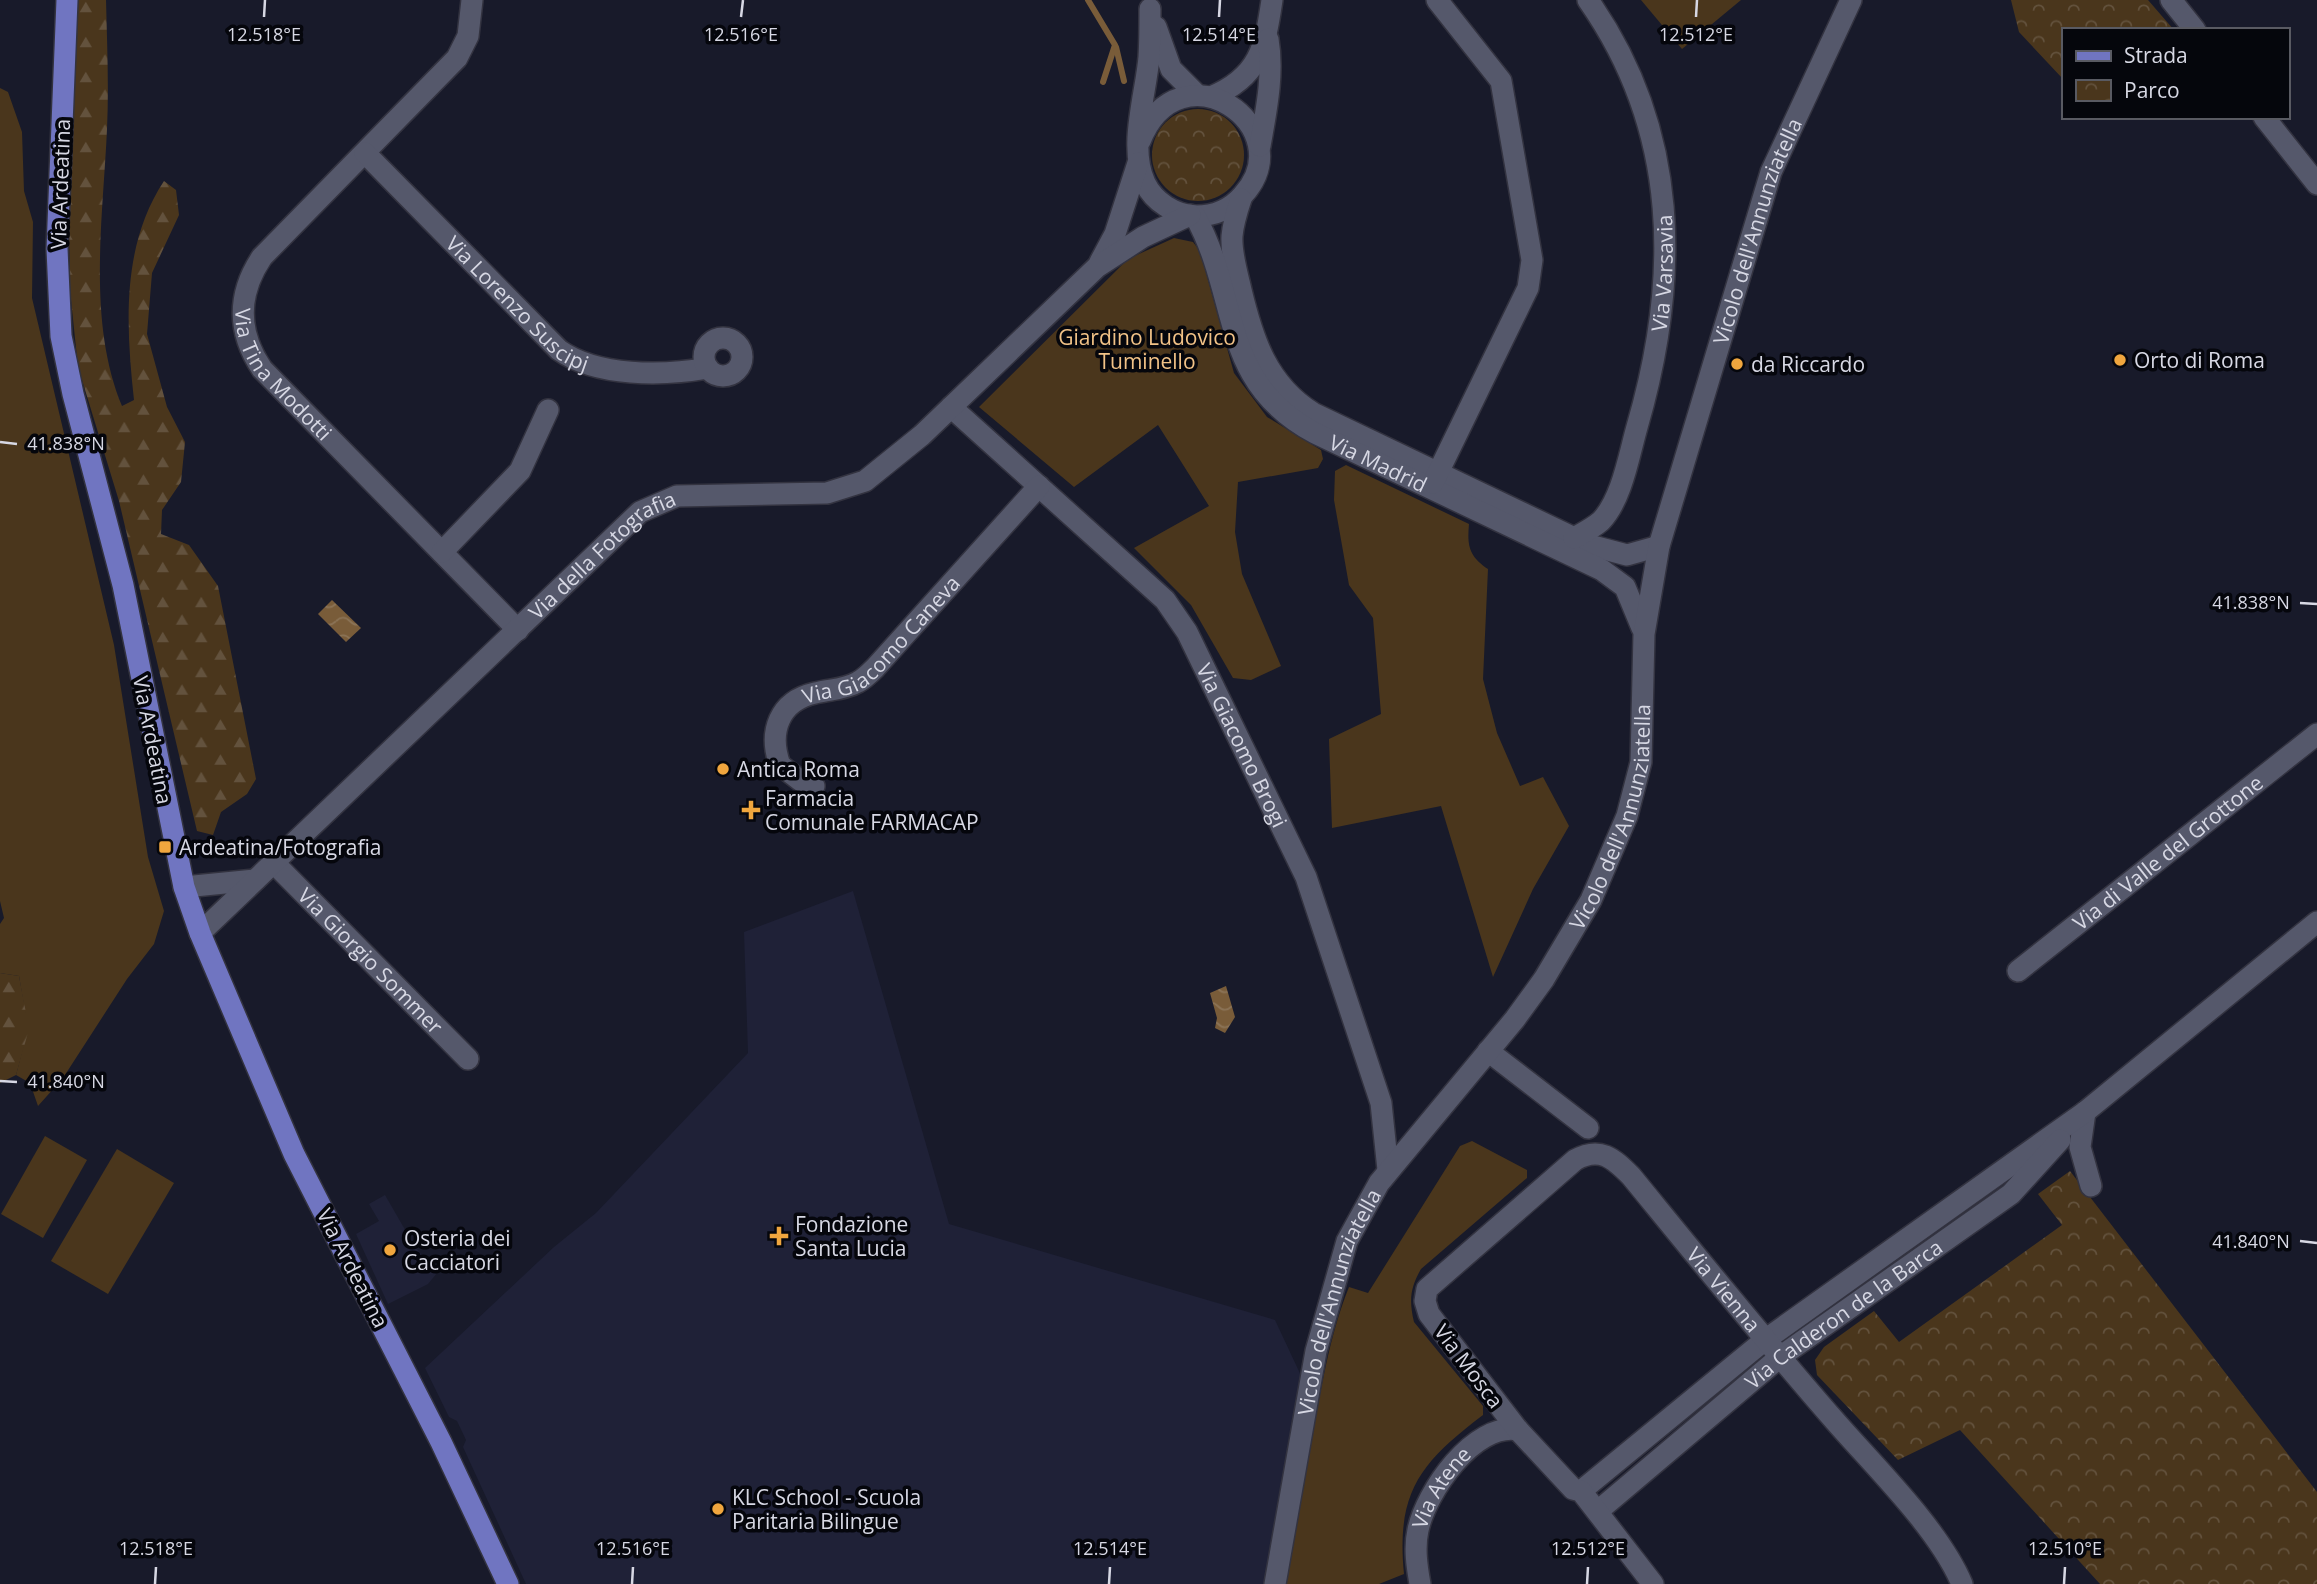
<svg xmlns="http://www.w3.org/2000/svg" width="2317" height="1584" font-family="'Open Sans',sans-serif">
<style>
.built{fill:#1f2137}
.green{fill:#4a361c}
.forest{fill:url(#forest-firs)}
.park{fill:url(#park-crowns)}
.water{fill:url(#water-waves)}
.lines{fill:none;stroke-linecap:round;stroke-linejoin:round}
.stream{stroke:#795c39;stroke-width:6}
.minor-casing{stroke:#333340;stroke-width:24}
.major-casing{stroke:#333340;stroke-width:24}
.minor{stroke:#55586b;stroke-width:21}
.major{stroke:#7075c1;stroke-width:21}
.ticks{fill:none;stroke:#d7d8e4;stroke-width:2.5}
.poi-dot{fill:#f0a63e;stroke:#05060c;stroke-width:2.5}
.labels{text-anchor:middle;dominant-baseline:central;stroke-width:7;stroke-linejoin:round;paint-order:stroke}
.street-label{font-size:21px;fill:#d7d8e4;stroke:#05060c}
.park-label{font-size:21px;fill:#f1c287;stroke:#05060c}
.poi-label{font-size:21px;fill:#d7d8e4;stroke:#05060c;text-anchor:start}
.ticks-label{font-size:18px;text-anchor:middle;fill:#d7d8e4;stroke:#05060c;stroke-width:7;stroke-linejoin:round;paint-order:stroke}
</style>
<defs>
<pattern id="forest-firs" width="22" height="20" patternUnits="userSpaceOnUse" patternTransform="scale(1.75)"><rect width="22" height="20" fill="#4a361c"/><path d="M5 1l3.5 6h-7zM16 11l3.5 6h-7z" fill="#63523d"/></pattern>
<pattern id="park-crowns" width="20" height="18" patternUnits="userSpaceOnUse" patternTransform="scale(1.75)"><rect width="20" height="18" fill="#4a361c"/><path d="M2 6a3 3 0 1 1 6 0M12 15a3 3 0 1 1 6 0" fill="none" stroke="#63523d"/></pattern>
<pattern id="water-waves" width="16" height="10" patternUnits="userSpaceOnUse" patternTransform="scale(1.75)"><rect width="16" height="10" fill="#795c39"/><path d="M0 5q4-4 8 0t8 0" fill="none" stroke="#8b7356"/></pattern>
</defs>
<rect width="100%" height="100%" fill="#181a2a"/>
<g class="built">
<polygon points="853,891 949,1224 1275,1320 1304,1382 1270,1568 1264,1584 526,1584 463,1447 466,1440 457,1421 449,1417 425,1368 554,1247 596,1213 748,1053 744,932"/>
<polygon points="385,1195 415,1247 437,1273 428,1284 388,1304 356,1234 379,1221 369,1204"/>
</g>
<g class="green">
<polygon points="1641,0 1741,0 1682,49"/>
<polygon points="0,88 8,92 22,132 24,191 33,222 32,298 114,645 148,857 164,911 154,944 127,979 63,1078 38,1106 30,1083 16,1075 28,1029 19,976 0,973 0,924 4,918 0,901"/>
<polygon points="1174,238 1193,242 1200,251 1234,373 1267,417 1321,450 1323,459 1318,468 1238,482 1235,532 1242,574 1281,666 1251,680 1233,678 1191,605 1134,548 1209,506 1158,425 1074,487 979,407 1128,259"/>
<path d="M1346,465L1469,524C1467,546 1469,556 1488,569L1483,679L1497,733L1520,786L1543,777L1569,826L1533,889L1493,977L1441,806L1332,828L1329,739L1381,714L1373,618L1349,585L1334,500L1335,471Z"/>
<polygon points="45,1136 87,1160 43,1238 1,1214"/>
<path d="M1472,1141L1527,1170V1178L1421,1269C1410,1288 1409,1301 1414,1322L1483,1406V1415C1420,1463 1396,1492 1404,1574L1379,1584H1283C1293,1549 1296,1514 1301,1479C1303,1466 1309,1455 1311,1443C1321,1391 1329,1336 1349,1287L1368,1293L1460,1146Z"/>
<polygon points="117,1149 174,1183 108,1294 51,1261"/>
</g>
<g class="forest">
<path d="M77,0H106C107,43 109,86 107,129C103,219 87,321 122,406L134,400C126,326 121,246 164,181L176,190L179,215L152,273L147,334L167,407L185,442L181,482L162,510L161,534L189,545L218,586L256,779L247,794L221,812L213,835L197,831L119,501L78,367L70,290L69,231Z"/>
<polygon points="0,973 19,976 29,1029 16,1075 0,1083"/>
</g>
<g class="park">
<polygon points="2011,0 2148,0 2174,30 2063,30 2063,79 2019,32"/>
<circle cx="1198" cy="155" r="46"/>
<polygon points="2070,1171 2317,1492 2317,1584 2100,1584 1960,1430 1898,1460 1817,1375 1815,1360 1824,1347 1874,1311 1899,1342 2062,1225 2038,1194"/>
</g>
<g class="water">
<polygon points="332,600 361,628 346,642 318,614"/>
<polygon points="1226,986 1235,1017 1225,1033 1215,1028 1217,1018 1210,993"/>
</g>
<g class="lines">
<g class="stream">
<polyline points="1088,0 1115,45 1103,82"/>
<polyline points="1116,47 1124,81"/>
</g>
<g class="minor-casing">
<g id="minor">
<path id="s1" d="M472,0L468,36L457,58L262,257C237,294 237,332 262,369L518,630"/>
<polyline points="2171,0 2195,30"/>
<polyline points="1156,27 1171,69 1197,95"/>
<path d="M1211,97C1259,77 1265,48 1272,0"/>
<polyline points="2264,117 2317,184"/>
<path d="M1140,141C1180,41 1304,128 1243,195C1231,209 1214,216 1196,216C1175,215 1154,202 1145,183C1128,147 1146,94 1149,57C1150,41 1150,25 1150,9"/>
<path d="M1260,146C1266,111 1274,75 1268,39"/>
<path id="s2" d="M365,153L559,350C597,377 663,376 708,368"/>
<path d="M1241,199C1237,211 1233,223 1232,236C1231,254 1237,272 1241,290C1253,340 1267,384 1313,413L1589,545L1627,555L1659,546"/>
<path id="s3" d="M1195,216C1241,299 1218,381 1315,433L1602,570L1625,587L1642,628"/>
<polyline points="1100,262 1115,234 1138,163"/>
<circle cx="723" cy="357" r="19"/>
<path id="s4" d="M951,407L1165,600L1187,632L1306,877L1381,1103L1388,1170"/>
<polyline points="1433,483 1528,288 1532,260 1501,81 1437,0"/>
<path id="s5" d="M1574,538C1583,533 1593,528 1601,521C1622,499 1629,455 1637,427C1680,279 1680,131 1588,0"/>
<polyline points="442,552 520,471 548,410"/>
<path id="s6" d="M814,786L801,781L780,765C768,732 779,701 815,693C830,689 844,690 858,682C864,679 870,673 875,668L1039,486"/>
<path id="s7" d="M275,864L468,1059"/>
<polyline points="184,887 255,880"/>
<path id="s8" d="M200,933L640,512L677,496L827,493L865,481L922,435L1097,267L1143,237L1190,215"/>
<path id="s9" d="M2018,971L2317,734"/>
<polyline points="1488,1051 1588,1128"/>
<polyline points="2085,1112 2080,1147 2091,1186"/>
<polyline points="1581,1491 1765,1340 2085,1112 2317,922"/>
<path id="s10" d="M1598,1511L1780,1357L2011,1194L2060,1140"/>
<path id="s11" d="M1275,1584L1316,1351L1347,1241L1379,1183L1515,1019L1544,979L1591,900L1627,816L1641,762L1644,634L1659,546L1771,172L1851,0"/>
<path id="s12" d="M1420,1584C1417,1567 1414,1548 1418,1530C1426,1492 1474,1422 1518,1430"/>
<path id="s13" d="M1653,1584L1581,1491L1573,1489L1518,1430L1429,1314L1425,1301L1427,1289L1575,1160C1600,1146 1613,1158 1631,1176C1698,1258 1765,1341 1835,1421C1875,1467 1939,1529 1962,1584"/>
</g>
</g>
<g class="major-casing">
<polyline id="major" points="67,0 57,249 61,336 73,394 123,585 184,887 200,933 294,1154 441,1442 508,1584"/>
</g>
<use href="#minor" class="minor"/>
<use href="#major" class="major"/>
</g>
<path class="ticks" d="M264,17L265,0M741,17L743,0M1219,17L1220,0M1696,17L1697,0M0,442L17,444M2300,603L2317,604M0,1081L17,1082M2300,1241L2317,1243M155,1584L156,1567M632,1584L633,1567M1109,1584L1110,1567M1587,1584L1588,1567M2064,1584L2065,1567"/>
<g class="poi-dot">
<circle cx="2120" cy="360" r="7"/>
<circle cx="1737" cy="364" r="7"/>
<circle cx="723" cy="769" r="7"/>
<path d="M747.5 799.5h7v7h7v7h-7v7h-7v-7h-7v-7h7z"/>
<rect x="158" y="840" width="14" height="14" rx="3.5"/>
<path d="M775.5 1225.5h7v7h7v7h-7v7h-7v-7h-7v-7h7z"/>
<circle cx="390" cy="1250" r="7"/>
<circle cx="718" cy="1509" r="7"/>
</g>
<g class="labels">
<g class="street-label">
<text transform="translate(60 184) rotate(-88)">Via Ardeatina</text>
<text stroke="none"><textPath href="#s11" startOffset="1466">Vicolo dell'Annunziatella</textPath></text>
<text stroke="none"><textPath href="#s5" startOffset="290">Via Varsavia</textPath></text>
<text stroke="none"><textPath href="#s2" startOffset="215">Via Lorenzo Suscipj</textPath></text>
<text stroke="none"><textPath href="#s1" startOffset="474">Via Tina Modotti</textPath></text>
<text stroke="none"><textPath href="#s3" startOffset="326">Via Madrid</textPath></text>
<text stroke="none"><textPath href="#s8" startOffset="553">Via della Fotografia</textPath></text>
<text stroke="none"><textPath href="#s6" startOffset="220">Via Giacomo Caneva</textPath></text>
<text transform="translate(153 740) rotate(79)">Via Ardeatina</text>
<text stroke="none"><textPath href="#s4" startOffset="453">Via Giacomo Brogi</textPath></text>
<text stroke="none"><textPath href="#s11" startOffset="858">Vicolo dell'Annunziatella</textPath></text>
<text stroke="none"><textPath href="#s9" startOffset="191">Via di Valle del Grottone</textPath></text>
<text stroke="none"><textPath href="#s7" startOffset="136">Via Giorgio Sommer</textPath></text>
<text transform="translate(353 1268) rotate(63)">Via Ardeatina</text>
<text stroke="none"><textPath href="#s13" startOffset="786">Via Vienna</textPath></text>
<text stroke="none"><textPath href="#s11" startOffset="290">Vicolo dell'Annunziatella</textPath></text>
<text stroke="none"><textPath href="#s10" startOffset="315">Via Calderon de la Barca</textPath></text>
<text transform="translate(1469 1366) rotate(53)">Via Mosca</text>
<text stroke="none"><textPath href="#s12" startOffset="103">Via Atene</textPath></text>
</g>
<g class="park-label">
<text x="1147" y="337">Giardino Ludovico<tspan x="1147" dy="24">Tuminello</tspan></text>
</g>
<g class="poi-label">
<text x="2134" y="360">Orto di Roma</text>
<text x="1751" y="364">da Riccardo</text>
<text x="737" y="769">Antica Roma</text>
<text x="765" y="798">Farmacia<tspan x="765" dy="24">Comunale FARMACAP</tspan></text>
<text x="179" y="847">Ardeatina/Fotografia</text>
<text x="795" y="1224">Fondazione<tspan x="795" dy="24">Santa Lucia</tspan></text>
<text x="404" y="1238">Osteria dei<tspan x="404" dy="24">Cacciatori</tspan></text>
<text x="732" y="1497">KLC School - Scuola<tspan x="732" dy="24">Paritaria Bilingue</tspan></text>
</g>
</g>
<g class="ticks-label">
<text x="264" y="41">12.518°E</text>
<text x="741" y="41">12.516°E</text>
<text x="1219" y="41">12.514°E</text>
<text x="1696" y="41">12.512°E</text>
<text x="66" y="450">41.838°N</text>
<text x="2251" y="609">41.838°N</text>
<text x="66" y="1088">41.840°N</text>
<text x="2251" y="1248">41.840°N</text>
<text x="156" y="1555">12.518°E</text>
<text x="633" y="1555">12.516°E</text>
<text x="1110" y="1555">12.514°E</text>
<text x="1588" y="1555">12.512°E</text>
<text x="2065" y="1555">12.510°E</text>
</g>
<rect x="2062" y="28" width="228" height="91" fill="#05060c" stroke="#595a62" stroke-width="2"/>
<rect x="2076" y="51" width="35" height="10" fill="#7075c1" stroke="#595a62" stroke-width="2"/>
<text x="2124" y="63" font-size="21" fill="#d7d8e4">Strada</text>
<rect x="2076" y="80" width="35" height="21" fill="url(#park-crowns)" stroke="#595a62" stroke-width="2"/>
<text x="2124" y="98" font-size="21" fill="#d7d8e4">Parco</text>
</svg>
